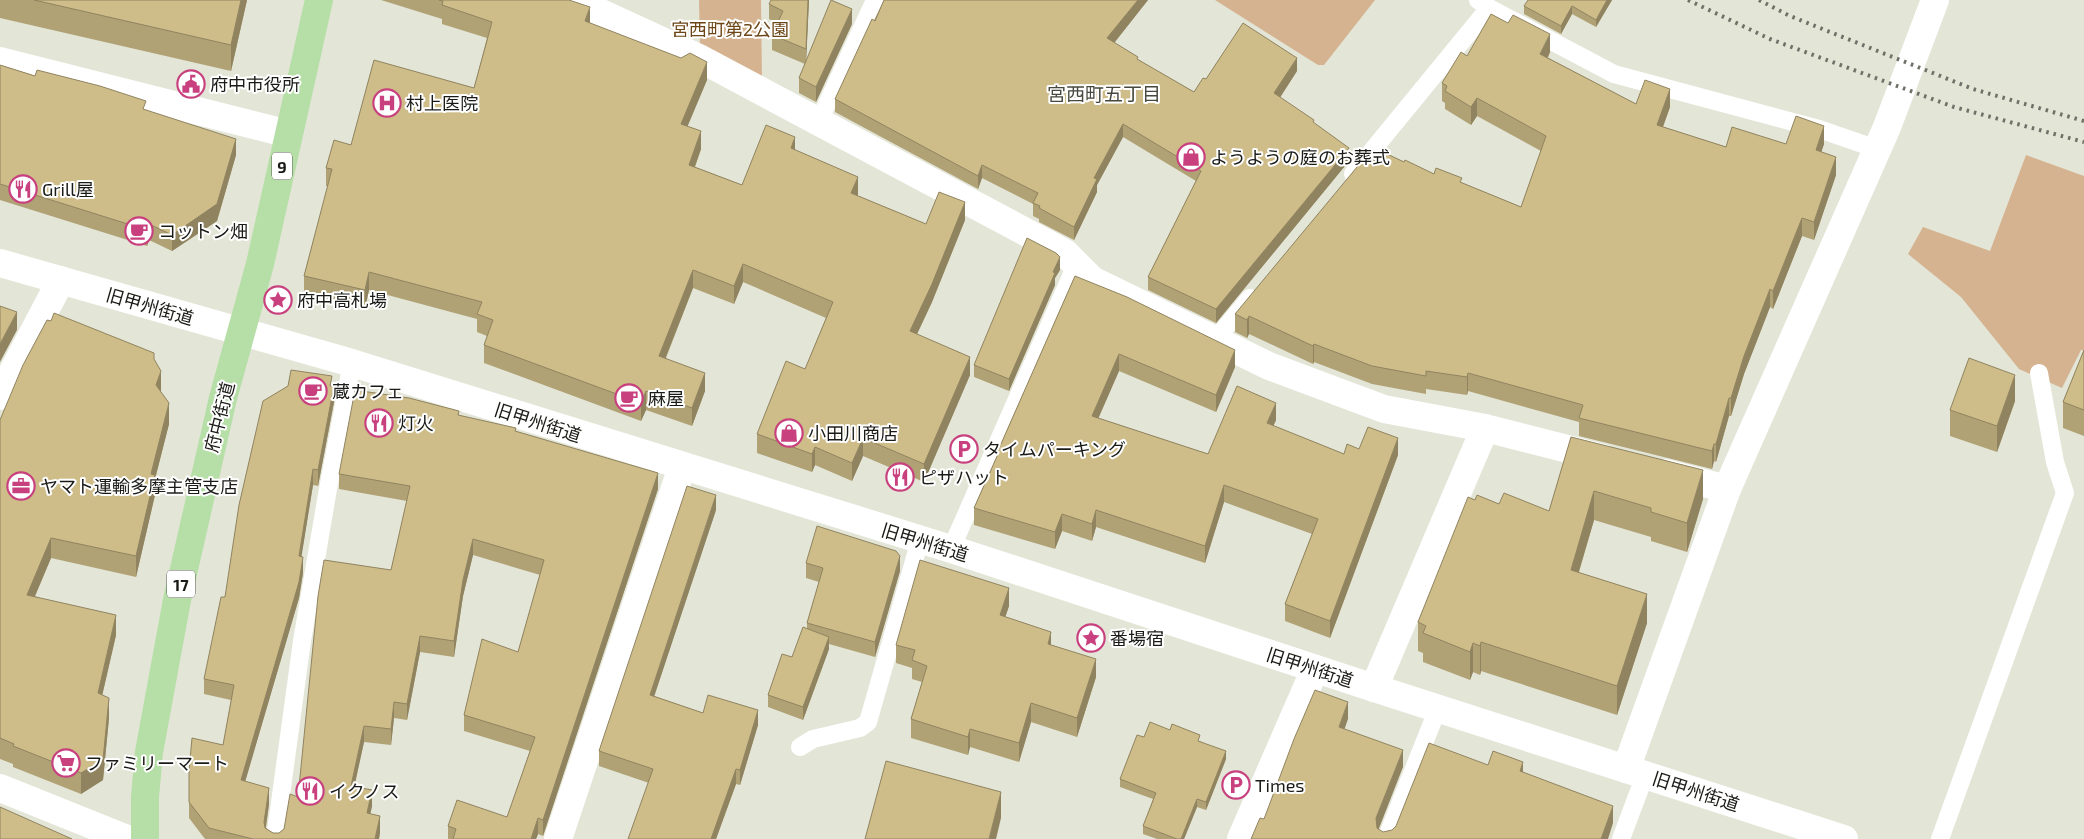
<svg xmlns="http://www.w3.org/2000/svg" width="2084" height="839" font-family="'Exo 2','Noto Sans JP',sans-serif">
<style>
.green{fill:#d5b390}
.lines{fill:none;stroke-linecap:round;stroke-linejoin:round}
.service{stroke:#fff;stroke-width:18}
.minor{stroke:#fff;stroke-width:28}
.secondary{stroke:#fff;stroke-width:28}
.primary{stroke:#b5dfa7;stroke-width:28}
.rail{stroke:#6f7168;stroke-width:4;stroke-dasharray:2.5 5;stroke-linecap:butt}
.wall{fill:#b1a276}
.shaded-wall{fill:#908460}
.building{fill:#cebc89;stroke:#908460}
.labels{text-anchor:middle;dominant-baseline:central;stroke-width:4;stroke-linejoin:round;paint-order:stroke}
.shield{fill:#fff;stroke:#5f5f5c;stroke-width:1}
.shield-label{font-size:16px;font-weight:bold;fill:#1a1b16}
.park-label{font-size:18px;fill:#6c4617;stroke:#fff}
.poi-label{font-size:18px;fill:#1a1b16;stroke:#fff;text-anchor:start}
.street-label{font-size:18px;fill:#1a1b16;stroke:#fff}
.neighbourhood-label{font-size:19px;fill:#47493e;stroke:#fff}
</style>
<rect width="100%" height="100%" fill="#e3e5d7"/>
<g class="green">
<polygon points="699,0 761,0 762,80 700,46"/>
<polygon points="1215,0 1375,0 1324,65 1318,65"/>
<polygon points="2026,155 2084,176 2084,350 2081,350 2062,388 2019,369 1961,297 1908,254 1923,227 1990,251"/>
</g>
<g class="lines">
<g class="service">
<polyline points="1478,0 1489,8 1614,74 1819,129 1877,149"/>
<polyline points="819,121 875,0"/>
<polyline points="1353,174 1489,8"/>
<polyline points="1215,340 1250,298"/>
<polyline points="951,549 1076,265"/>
<polyline points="800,747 813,739 860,728 868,722 920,540"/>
<polyline points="275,839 302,641 328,489 352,363"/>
<polyline points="1386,839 1438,708"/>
<polyline points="1621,839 1645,775"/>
<polyline points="1940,839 2065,493 2055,462 2039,373"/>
</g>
<g class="minor">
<polyline points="564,0 599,12 701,59 1065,253 1092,280 1269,366 1384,409 1485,428 1603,458"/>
<polyline points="0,61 289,134"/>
<polyline points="0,396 61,280"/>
<polyline points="1666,473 1727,489"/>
<polyline points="1374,688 1485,428"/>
<polyline points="1626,769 1727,489 1887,127 1935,0"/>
<polyline points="0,788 127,839"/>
<polyline points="558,839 682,467"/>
<polyline points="1241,839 1315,669"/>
</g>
<polyline class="secondary" points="0,263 352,363 951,549 1374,688 1844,839"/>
<polyline class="primary" points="145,839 145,797 149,752 177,600 223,398 260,264 319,0"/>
<g class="rail">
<polyline points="1688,0 1770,39 1954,107 2084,142"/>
<polyline points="1759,0 1790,16 1973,89 2084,121"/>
</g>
</g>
<g class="wall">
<polygon points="0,0 247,0 231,71 0,18"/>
<polygon points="381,0 569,0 590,23 707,80 687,126 701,149 695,167 742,185 795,150 858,196 926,224 965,220 932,302 917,334 970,375 924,482 863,456 852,481 815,465 812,472 757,453 757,434 805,369 826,318 743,282 734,304 693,288 666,358 705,391 692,426 646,410 641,421 484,363 484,345 487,336 477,332 477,319 369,290 365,308 304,294 304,276 328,186 326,186 326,168 351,145 474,88 487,38 442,24 442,19"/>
<polygon points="809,0 806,61 852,24 816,102 799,93 799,78 805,64 772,50 772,35 777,23 769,19 769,4"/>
<polygon points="884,0 1148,0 1114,43 1138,60 1194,92 1206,79 1297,71 1280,97 1314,123 1349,161 1216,323 1148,290 1148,277 1196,181 1123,137 1097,185 1097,192 1074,240 1039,222 1039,219 1033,216 1033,204 982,178 978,189 835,112 835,99"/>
<polygon points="1612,0 1596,27 1572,14 1561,34 1524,14 1524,6"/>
<polygon points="1550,52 1548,58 1636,104 1670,107 1663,127 1726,147 1786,144 1824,144 1821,152 1836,175 1814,240 1802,236 1773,309 1770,307 1744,374 1731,416 1729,416 1716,462 1714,461 1712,469 1579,436 1579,422 1468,391 1467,395 1426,389 1426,394 1372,384 1314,362 1313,364 1249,334 1247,338 1235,332 1235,314 1378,163 1404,162 1434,174 1462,183 1521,207 1541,151 1477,116 1471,125 1445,109 1445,103 1442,101 1442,83 1467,56"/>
<polygon points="0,65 146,110 236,155 217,221 172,251 149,240 147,246 0,200"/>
<polygon points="1060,270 1055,278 1055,285 1009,391 974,377 974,365"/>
<polygon points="1075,276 1235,367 1216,412 1119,371 1098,418 1208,454 1276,420 1273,426 1344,454 1359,449 1398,455 1330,638 1285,621 1285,604 1312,534 1224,502 1205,563 1096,527 1092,541 1062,531 1055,549 974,525 974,508 997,457 997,453"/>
<polygon points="51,321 154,359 161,392 169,424 155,479 155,495 136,577 51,558 35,596 116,635 102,695 109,718 103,780 81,794 13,767 13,764 0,759 0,420"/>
<polygon points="2084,350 2084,436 2063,428 2063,402"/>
<polygon points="332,386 334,402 318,486 313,485 301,557 303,573 299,598 245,781 269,804 266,828 273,833 279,833 284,829 298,797 391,570 407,501 339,489 339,474 459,415 516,432 658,489 543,836 538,834 536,839 448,839 448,826 507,817 530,751 464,731 464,715 518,652 540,575 473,555 463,596 454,657 420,652 407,720 394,718 391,745 364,742 354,787 372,806 370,814 380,832 379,839 205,839 189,818 189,771 223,745 231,700 204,694 204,679 225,597"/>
<polygon points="2015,401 1997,452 1950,436 1950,410"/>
<polygon points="1571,437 1703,499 1687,552 1651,541 1651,537 1594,520 1579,572 1647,623 1617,715 1481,671 1480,675 1473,672 1470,680 1423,662 1423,653 1418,651 1418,622 1475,500 1549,511"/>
<polygon points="716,510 654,696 703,713 758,725 740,785 736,784 716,839 628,839 649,783 599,766 599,751"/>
<polygon points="806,563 900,571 875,657 829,644 829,649 803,720 768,707 768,695 792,657 807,628 807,623 819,582 806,578"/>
<polygon points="1009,606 1005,617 1051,645 1096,677 1077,737 1031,722 1019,762 970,747 968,755 911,738 911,719 922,682 912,679 912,668 896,663 896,645"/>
<polygon points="1144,737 1200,741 1226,759 1206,810 1197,807 1184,839 1157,839 1143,834 1143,826 1153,799 1120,787 1120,779"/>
</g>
<g class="shaded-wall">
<polygon points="241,0 247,0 231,71 231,45"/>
<polygon points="808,0 809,0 806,64 806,49"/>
<polygon points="1138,0 1148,0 1107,52 1107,38"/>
<polygon points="1607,0 1612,0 1596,27 1596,20"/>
<polygon points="1572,6 1572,14 1561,34 1561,26"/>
<polygon points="590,7 590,25 585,21"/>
<polygon points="852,9 852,24 816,102 816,87"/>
<polygon points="1550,34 1550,52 1540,72 1540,54"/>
<polygon points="1297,58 1297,71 1274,107 1274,93"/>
<polygon points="707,62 707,80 681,142 681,124"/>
<polygon points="1670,89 1670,107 1657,143 1657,125"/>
<polygon points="1477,98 1477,116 1471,125 1471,107"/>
<polygon points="1123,124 1123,137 1097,185 1097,192 1074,240 1074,227 1094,178"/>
<polygon points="1824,126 1824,144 1816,168 1816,150"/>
<polygon points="701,131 701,149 689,183 689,165"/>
<polygon points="795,137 795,155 791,148"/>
<polygon points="236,139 236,155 217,221 172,251 172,235"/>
<polygon points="1349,148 1349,161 1216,323 1216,309"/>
<polygon points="1836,157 1836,175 1814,240 1814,222"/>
<polygon points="982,165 982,178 978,189 978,176"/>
<polygon points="858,177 858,195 851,211 851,193"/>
<polygon points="965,202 965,220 932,302 910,349 910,331"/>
<polygon points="1802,218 1802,236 1773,309 1773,291"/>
<polygon points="149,224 149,240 147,246 147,230"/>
<polygon points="1060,257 1060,270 1055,278 1055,285 1009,391 1009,379 1053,272"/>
<polygon points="743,264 743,282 734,304 734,286"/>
<polygon points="693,270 693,288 659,374 659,356"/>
<polygon points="369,272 369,290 365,308 365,290"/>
<polygon points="1770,289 1770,307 1744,374 1731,416 1731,398 1744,356"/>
<polygon points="17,312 17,330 0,362 0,344"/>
<polygon points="1249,316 1249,334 1247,338 1247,320"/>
<polygon points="1314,344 1314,362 1313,364 1313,346"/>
<polygon points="1235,350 1235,367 1216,412 1216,395"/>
<polygon points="1119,354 1119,371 1092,433 1092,416"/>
<polygon points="970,357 970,375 924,482 924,464"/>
<polygon points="161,371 161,392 156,405 156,385"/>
<polygon points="705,373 705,391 692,426 692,408"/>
<polygon points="1468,373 1468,391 1467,395 1467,377"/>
<polygon points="2015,375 2015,401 1997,452 1997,426"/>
<polygon points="334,386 334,402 318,486 318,470"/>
<polygon points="646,391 646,410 641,421 641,403"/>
<polygon points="1729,398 1729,416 1716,462 1716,444"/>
<polygon points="169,403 169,424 155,479 155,495 136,577 136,556 151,474"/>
<polygon points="1276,403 1276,420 1267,440 1267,423"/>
<polygon points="863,438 863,456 852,481 852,463"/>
<polygon points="1398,438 1398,455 1330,638 1330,621"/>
<polygon points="1714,444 1714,461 1712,469 1712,451"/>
<polygon points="815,447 815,465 812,472 812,454"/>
<polygon points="313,469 313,485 299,572 299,556"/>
<polygon points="1703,470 1703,499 1687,552 1687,523"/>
<polygon points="658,473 658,489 543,836 543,820"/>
<polygon points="1224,485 1224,502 1205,563 1205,546"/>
<polygon points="1594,491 1594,520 1571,598 1571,570"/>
<polygon points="716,495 716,510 650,709 650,695"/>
<polygon points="1096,510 1096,527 1092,541 1092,524"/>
<polygon points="1062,514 1062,531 1055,549 1055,532"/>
<polygon points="51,538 51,558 27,615 27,595"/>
<polygon points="473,539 473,555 463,596 454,657 454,641 463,580"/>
<polygon points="900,556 900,571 875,657 875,642"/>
<polygon points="303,557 303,573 299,598 241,796 241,780"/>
<polygon points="1009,588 1009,606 1000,633 1000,615"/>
<polygon points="1647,594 1647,623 1617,715 1617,686"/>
<polygon points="116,615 116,635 98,714 98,693"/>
<polygon points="1051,632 1051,650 1048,644"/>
<polygon points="420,636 420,652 407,720 407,704"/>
<polygon points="829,637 829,649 803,720 803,707"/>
<polygon points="1481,642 1481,671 1480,675 1480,646"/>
<polygon points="1473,643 1473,672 1470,680 1470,652"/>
<polygon points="1096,659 1096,677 1077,737 1077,718"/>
<polygon points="109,698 109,718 103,780 81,794 81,773"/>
<polygon points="394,702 394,718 391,745 391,729"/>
<polygon points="1348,702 1348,719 1339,745 1339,727"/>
<polygon points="1031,703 1031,722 1019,762 1019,743"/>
<polygon points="758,710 758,725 740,785 740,770"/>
<polygon points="364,726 364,742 351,802 351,786"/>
<polygon points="970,729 970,747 968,755 968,737"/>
<polygon points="1403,750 1403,767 1376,836 1376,818"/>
<polygon points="1226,751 1226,759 1206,810 1206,802"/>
<polygon points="1523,762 1523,779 1520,771"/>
<polygon points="736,769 736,784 716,839 711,839"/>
<polygon points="269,788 269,804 264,838 264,822"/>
<polygon points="372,790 372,806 367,829 367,813"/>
<polygon points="1001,792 1001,818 996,839 989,839"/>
<polygon points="1197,799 1197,807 1184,839 1181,839"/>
<polygon points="1613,806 1613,823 1608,839 1601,839"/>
<polygon points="380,816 380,832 379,839 375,839"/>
<polygon points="538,818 538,834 536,839 531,839"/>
</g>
<g class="building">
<polygon points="34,0 241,0 231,45"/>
<polygon points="439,0 569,0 590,7 585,21 681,58 690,53 707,62 681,124 701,131 689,165 742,185 766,125 795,137 791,148 858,177 851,193 926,224 939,192 965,202 932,284 910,331 970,357 924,464 863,438 852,463 815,447 812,454 757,434 786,361 805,369 833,302 743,264 734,286 693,270 659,356 705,373 692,408 646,391 641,403 484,345 493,320 477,314 482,302 369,272 365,290 304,276 332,169 326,168 334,140 351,145 374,60 474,88 492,22 442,5 443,1"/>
<polygon points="771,0 808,0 806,49 772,35 783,11 769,4"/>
<polygon points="831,0 852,9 816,87 799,78"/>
<polygon points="884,0 1138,0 1107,38 1138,57 1137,59 1194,92 1203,78 1206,79 1243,23 1297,58 1274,93 1314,120 1313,122 1349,148 1216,309 1148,277 1201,171 1123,124 1094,178 1097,179 1074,227 1039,208 1040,206 1033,203 1038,193 982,165 978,176 835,99 872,19 875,21"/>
<polygon points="1528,0 1607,0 1596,20 1572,6 1561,26 1524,6"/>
<polygon points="1491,14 1508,23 1513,15 1550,34 1540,54 1636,104 1645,80 1670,89 1657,125 1726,147 1732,127 1786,144 1796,116 1824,126 1816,150 1836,157 1814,222 1802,218 1773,291 1770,289 1744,356 1731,398 1729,398 1716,444 1714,444 1712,451 1579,418 1583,405 1468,373 1467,377 1426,371 1426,376 1372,366 1314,344 1313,346 1249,316 1247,320 1235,314 1367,155 1378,163 1383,152 1404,162 1405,160 1434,174 1436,168 1462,178 1460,182 1521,207 1546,136 1477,98 1471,107 1445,91 1447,86 1442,83 1461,52 1467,56"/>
<polygon points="0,65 35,76 37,70 100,86 146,101 143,109 236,139 217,204 172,235 149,224 147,230 0,184"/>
<polygon points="1027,238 1056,253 1060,257 1053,272 1055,273 1009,379 974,365"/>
<polygon points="1075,276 1127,297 1235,350 1216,395 1119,354 1092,416 1208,454 1237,386 1276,403 1267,423 1344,454 1347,444 1359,449 1368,427 1398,438 1330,621 1285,604 1318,519 1224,485 1205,546 1096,510 1092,524 1062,514 1055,532 974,508 998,454 997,453"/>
<polygon points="0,306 17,312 0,344"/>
<polygon points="54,313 154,353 154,359 161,371 156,385 169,403 151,474 155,475 136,556 51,538 27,595 116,615 98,693 109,698 103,760 81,773 13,746 14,744 0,738 0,420 23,365 47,320 51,321"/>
<polygon points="2084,350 2084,410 2063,402"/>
<polygon points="1969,358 2015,375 1997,426 1950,410"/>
<polygon points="291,370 332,376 330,386 334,386 318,470 313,469 299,556 303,557 299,582 241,780 269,788 264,822 265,828 273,833 279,833 284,829 290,794 298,797 318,596 324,560 391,570 410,486 339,474 355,390 409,398 459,411 458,415 516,428 515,431 658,473 543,820 538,818 531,839 453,839 456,829 448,826 457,800 507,817 535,737 464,715 482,639 518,652 544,560 473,539 463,580 454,641 420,636 407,704 394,702 391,729 364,726 351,786 372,790 367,813 380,816 375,839 253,839 209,828 189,802 189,771 192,738 223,745 234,685 204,679 221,597 225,597 239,505 263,401 288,386"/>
<polygon points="1571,437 1703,470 1687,523 1651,512 1651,508 1594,491 1571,570 1647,594 1617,686 1481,642 1480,646 1473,643 1470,652 1423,633 1426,626 1418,622 1468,497 1475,500 1477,495 1499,504 1504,493 1549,511"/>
<polygon points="687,486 716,495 650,695 703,713 708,695 758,710 740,770 736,769 711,839 628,839 653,769 599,751"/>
<polygon points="817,526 896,551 900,556 875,642 807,623 823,568 806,563"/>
<polygon points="920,560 1009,588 1000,615 1051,632 1048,644 1096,659 1077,718 1031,703 1019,743 970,729 968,737 911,719 927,666 912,660 915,650 896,645"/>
<polygon points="803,627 829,637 803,707 768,695 782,654 792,657"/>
<polygon points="1315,690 1348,702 1339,727 1403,750 1376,818 1377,828 1383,832 1392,830 1396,826 1429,743 1488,765 1493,751 1523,762 1520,771 1613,806 1601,839 1251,839 1260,818 1264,819 1294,739"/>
<polygon points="1150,722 1170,730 1172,724 1200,735 1198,741 1226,751 1206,802 1197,799 1181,839 1177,839 1143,826 1156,793 1120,779 1137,735 1144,737"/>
<polygon points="886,761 1001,792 989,839 865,839"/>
<polygon points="0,807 72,839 0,839"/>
</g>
<defs>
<g id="civic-ring" transform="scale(1.4375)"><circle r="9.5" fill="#fff" stroke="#c8407e" stroke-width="1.5"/><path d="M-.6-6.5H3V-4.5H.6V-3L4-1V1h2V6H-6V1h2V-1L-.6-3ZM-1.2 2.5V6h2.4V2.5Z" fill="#c8407e"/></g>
<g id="hospital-ring" transform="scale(1.4375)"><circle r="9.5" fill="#fff" stroke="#c8407e" stroke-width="1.5"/><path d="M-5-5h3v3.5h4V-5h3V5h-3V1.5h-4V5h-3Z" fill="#c8407e"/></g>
<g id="shop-ring" transform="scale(1.4375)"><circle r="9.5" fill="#fff" stroke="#c8407e" stroke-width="1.5"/><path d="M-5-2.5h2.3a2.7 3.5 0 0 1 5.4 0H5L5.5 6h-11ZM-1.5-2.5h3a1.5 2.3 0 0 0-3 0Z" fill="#c8407e"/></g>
<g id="restaurant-ring" transform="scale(1.4375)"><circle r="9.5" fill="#fff" stroke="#c8407e" stroke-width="1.5"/><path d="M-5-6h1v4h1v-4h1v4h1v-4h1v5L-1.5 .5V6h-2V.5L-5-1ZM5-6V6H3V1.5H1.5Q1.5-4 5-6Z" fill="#c8407e"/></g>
<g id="cafe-ring" transform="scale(1.4375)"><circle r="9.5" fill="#fff" stroke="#c8407e" stroke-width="1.5"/><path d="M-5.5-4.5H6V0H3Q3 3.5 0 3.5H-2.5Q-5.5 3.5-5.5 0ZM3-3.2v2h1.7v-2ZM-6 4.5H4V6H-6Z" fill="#c8407e"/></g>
<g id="sight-ring" transform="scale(1.4375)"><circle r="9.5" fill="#fff" stroke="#c8407e" stroke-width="1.5"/><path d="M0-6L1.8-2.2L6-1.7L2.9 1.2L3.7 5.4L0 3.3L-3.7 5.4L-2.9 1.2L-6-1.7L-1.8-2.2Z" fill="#c8407e"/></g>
<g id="parking-ring" transform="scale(1.4375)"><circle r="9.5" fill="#fff" stroke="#c8407e" stroke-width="1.5"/><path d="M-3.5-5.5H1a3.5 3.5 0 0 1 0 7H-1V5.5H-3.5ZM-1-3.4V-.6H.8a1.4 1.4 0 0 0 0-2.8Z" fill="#c8407e"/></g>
<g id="office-ring" transform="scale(1.4375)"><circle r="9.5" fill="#fff" stroke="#c8407e" stroke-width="1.5"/><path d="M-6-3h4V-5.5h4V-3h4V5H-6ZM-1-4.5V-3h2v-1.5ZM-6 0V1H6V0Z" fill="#c8407e"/></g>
<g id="supermarket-ring" transform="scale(1.4375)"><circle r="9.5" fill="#fff" stroke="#c8407e" stroke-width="1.5"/><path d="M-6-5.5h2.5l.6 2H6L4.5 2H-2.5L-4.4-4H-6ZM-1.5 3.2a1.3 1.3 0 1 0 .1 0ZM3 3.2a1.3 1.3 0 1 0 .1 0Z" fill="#c8407e"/></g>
</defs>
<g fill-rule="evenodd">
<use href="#civic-ring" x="191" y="84"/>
<use href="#hospital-ring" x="387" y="103"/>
<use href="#shop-ring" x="1191" y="157"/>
<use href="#restaurant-ring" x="23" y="189"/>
<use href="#cafe-ring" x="139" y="231"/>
<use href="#sight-ring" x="278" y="300"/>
<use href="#cafe-ring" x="313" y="391"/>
<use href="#cafe-ring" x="629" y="398"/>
<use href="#restaurant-ring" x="379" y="423"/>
<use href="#shop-ring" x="789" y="433"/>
<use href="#parking-ring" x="964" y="449"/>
<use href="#restaurant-ring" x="900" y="477"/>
<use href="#office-ring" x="21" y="486"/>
<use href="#sight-ring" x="1091" y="638"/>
<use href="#supermarket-ring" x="66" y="763"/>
<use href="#parking-ring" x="1236" y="785"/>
<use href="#restaurant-ring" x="310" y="791"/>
</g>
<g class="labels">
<g class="shield">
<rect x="272" y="152.5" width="20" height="27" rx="4"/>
<rect x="167" y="570.5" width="28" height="27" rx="4"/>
</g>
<g class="shield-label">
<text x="282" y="166">9</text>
<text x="181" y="584">17</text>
</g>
<g class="park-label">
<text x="730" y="29">宮西町第2公園</text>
</g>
<g class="poi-label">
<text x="210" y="84">府中市役所</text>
<text x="406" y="103">村上医院</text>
<text x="1210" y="157">ようようの庭のお葬式</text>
<text x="42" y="189">Grill屋</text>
<text x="158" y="231">コットン畑</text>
<text x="297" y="300">府中高札場</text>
<text x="332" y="391">蔵カフェ</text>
<text x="648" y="398">麻屋</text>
<text x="398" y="423">灯火</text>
<text x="808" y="433">小田川商店</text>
<text x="983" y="449">タイムパーキング</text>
<text x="919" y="477">ピザハット</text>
<text x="40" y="486">ヤマト運輸多摩主管支店</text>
<text x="1110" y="638">番場宿</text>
<text x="85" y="763">ファミリーマート</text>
<text x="1255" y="785">Times</text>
<text x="329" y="791">イクノス</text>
</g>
<g class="street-label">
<text transform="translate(150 306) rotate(16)">旧甲州街道</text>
<text transform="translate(219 417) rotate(-76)">府中街道</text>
<text transform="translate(538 422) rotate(18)">旧甲州街道</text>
<text transform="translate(925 542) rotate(17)">旧甲州街道</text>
<text transform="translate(1310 667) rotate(18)">旧甲州街道</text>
<text transform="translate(1696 791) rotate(18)">旧甲州街道</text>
</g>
<g class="neighbourhood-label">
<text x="1104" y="93">宮西町五丁目</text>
</g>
</g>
</svg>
